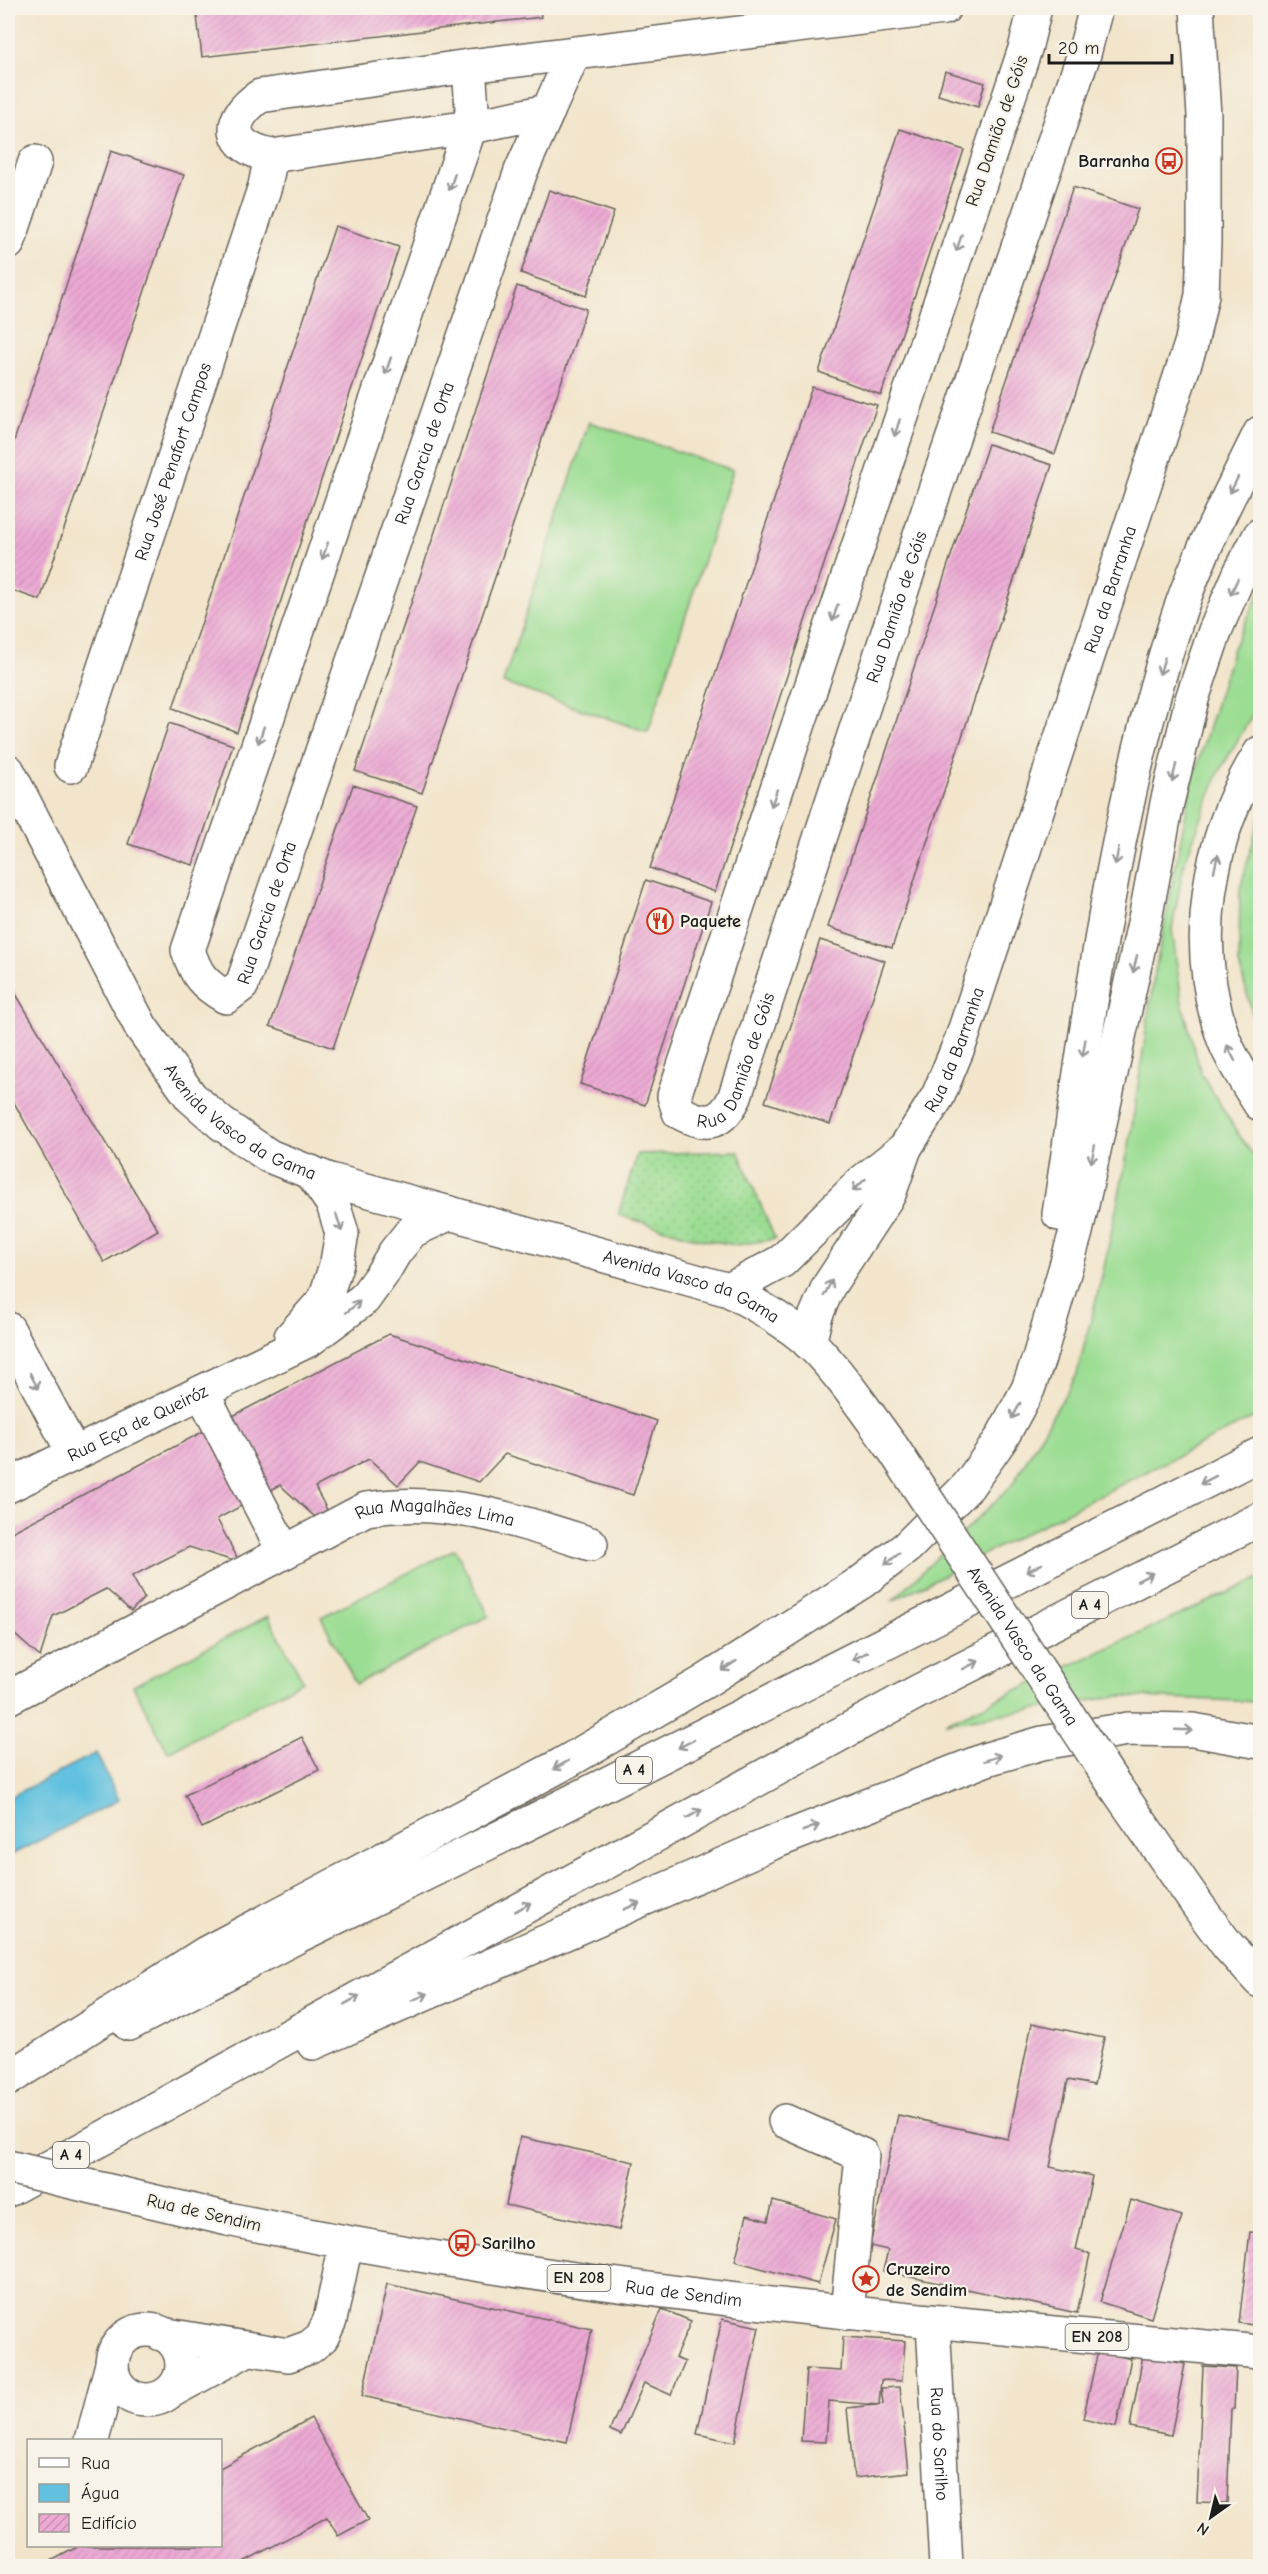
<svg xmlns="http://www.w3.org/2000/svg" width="1268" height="2574" font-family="'Comic Neue',sans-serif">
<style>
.grass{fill:#9bdd93;stroke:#5c7c58;stroke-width:1.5}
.garden{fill:url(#garden-dots);stroke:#5c7c58;stroke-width:1.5}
.water{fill:#61c1df;stroke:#3e6e7e;stroke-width:1.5}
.building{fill:url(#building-hatch)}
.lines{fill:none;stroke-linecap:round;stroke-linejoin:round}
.minor-casing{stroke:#67625a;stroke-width:36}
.major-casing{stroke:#67625a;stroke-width:36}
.highway-casing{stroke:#67625a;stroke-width:36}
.minor{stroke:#fff;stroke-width:33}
.major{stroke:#fff;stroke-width:33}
.highway{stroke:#fff;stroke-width:33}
.major-bridge-casing{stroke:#67625a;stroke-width:36;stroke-linecap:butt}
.major-bridge{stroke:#fff;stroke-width:33}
.oneway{stroke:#999}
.labels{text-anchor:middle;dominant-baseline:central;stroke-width:4.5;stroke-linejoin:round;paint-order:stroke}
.shield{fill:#f7f3e8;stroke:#5e5c59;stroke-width:1.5}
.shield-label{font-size:16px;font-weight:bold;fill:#1c1c1c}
.street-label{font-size:18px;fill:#1c1c1c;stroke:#f7f3e8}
.poi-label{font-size:18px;font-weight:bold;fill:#1c1c1c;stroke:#f7f3e8;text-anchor:start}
</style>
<defs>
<pattern id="garden-dots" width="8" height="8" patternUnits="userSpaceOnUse" patternTransform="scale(1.5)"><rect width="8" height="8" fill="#9bdd93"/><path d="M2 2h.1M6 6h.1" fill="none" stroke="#85bd7e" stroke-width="1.8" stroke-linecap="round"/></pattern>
<pattern id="building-hatch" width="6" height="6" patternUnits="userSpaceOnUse" patternTransform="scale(1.5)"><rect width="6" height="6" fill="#eca9d4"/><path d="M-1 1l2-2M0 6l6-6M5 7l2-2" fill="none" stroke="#ca91b5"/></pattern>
</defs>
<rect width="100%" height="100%" fill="#f7f3e8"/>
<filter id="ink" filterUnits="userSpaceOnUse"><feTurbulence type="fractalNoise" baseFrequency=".0167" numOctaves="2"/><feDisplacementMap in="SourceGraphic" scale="12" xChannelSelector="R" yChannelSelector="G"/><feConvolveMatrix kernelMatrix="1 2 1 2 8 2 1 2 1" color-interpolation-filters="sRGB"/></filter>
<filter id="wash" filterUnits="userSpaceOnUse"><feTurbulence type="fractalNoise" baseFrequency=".008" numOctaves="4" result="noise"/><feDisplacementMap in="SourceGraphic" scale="24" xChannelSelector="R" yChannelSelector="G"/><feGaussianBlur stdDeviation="1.35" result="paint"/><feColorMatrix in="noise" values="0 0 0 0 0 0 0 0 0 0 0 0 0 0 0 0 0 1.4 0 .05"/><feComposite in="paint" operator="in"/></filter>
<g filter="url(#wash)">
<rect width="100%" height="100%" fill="#f2e5cc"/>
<g class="grass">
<polygon points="589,422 733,470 648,732 503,683"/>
<polygon points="1260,592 1260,702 1218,774 1184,864 1172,929 1182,1003 1201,1073 1240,1137 1260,1164 1260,1414 892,1601 1012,1485 1077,1374 1104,1268 1129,1146 1154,977 1191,786 1233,648"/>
<polygon points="1260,816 1260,1042 1239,964 1240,889"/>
<polygon points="455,1549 489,1616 356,1684 321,1617"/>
<polygon points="1260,1578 1260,1702 1120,1696 945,1723"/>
<polygon points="268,1616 303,1681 168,1752 133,1686"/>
</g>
<polygon class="garden" points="738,1151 775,1239 737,1245 699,1239 618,1215 637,1154"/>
<polygon class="water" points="96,1753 119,1800 9,1856 8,1798"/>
<g id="blocks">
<g class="building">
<polygon points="196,8 540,8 541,17 202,57"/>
<polygon points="945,71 985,83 978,107 938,95"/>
<polygon points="900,129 964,150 881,395 819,372"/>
<polygon points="111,151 184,175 40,600 8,589 8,459"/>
<polygon points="1073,187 1138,209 1055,454 989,432"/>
<polygon points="549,190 614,212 586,296 521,273"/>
<polygon points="335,226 399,247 237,732 173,708"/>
<polygon points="517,286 586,309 422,793 355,771"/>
<polygon points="812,387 877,405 715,892 650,868"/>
<polygon points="988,444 1052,465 892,948 828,927"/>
<polygon points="169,723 233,745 193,865 128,844"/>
<polygon points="353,785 417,806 333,1048 270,1026"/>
<polygon points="646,880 711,902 645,1105 580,1084"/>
<polygon points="820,940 885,961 830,1124 765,1102"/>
<polygon points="8,981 158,1230 104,1262 8,1092"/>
<polygon points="389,1334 657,1421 633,1495 505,1454 479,1482 420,1462 398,1485 369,1459 315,1487 327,1510 315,1517 280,1485 217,1519 240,1563 189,1547 132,1576 144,1598 131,1611 106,1589 53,1616 40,1657 15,1635 8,1639 8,1534"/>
<polygon points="302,1737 319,1770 202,1828 185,1795"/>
<polygon points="1032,2023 1104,2038 1094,2085 1068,2080 1050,2167 1092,2176 1076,2250 1090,2254 1077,2313 883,2271 888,2250 870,2246 898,2115 1008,2139"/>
<polygon points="520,2137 634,2162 619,2230 506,2205"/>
<polygon points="1131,2200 1182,2216 1151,2318 1100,2302"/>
<polygon points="773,2201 836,2219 818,2284 735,2261 747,2215 768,2221"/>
<polygon points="1250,2232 1260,2233 1260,2326 1239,2323"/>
<polygon points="387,2284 592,2329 567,2442 362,2396"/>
<polygon points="662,2309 691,2321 675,2358 685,2362 671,2395 644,2383 621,2435 610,2430"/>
<polygon points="722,2319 759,2327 735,2442 697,2434"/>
<polygon points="843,2337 905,2341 902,2381 881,2380 879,2405 829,2401 826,2442 801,2441 806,2369 841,2371"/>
<polygon points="1098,2351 1131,2359 1116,2427 1083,2419"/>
<polygon points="1143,2355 1185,2364 1171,2435 1130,2427"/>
<polygon points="1203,2366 1236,2368 1234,2409 1231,2409 1227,2503 1197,2502"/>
<polygon points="900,2387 909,2472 854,2478 847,2408 883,2404 881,2388"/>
<polygon points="311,2418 368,2520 338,2536 327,2517 236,2566 52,2566 49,2562 79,2546 220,2546 220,2468"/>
</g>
</g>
</g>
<g filter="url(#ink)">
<use href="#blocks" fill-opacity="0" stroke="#67625a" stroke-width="1.5"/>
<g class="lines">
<g class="minor-casing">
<g id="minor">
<path id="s1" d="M1035,8L1025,49L674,1096L679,1112C704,1126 720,1126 734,1099L932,499L1084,54L1096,8"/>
<path d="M574,53L548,111L470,127L271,156C228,147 225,120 260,96L469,66L944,8"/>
<path id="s2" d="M469,66L472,109L470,127L188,950C196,975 203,984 226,997L242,985L521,171L548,111"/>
<polyline points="8,243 35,162"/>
<path id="s3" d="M71,766L265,186L271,156"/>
<polyline points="729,1290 782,1261 862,1182 905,1148"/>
<polyline points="8,1329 74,1454"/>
<polyline points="291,1337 325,1299 337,1262 342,1233 333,1204 311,1172"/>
<path id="s4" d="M809,1343L816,1315L828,1287L889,1194L905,1148L938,1096L962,1038L1191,344L1202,295L1204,242V115L1197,8"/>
<polyline points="202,1392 284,1552"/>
<path id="s5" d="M8,1486L309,1340L364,1299L382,1274L395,1252L412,1231L450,1213"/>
<path id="s6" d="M8,1698L366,1509C447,1496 515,1520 591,1544"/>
<polyline points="785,2121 862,2155 847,2313"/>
<path id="s7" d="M933,2322L946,2566"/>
<circle cx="147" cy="2365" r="35"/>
<polyline points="161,2334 288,2355 310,2347 322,2337 330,2320 346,2244"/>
<polyline points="171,2391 248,2349"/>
<polyline points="92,2440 112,2364"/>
</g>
</g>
<g class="major-casing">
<g id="major">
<path id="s8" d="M8,771L141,1027L191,1097L222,1124L269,1156L330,1180L729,1290C758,1306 787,1322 811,1344C842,1375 866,1412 892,1447"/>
<polyline points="1115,1786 1201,1910 1228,1946 1260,1981"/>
<path id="s9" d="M228,2219C568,2291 915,2320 1260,2352"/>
</g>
</g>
<g class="highway-casing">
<g id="highway">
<path d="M1260,753C1207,837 1190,946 1224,1040C1233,1062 1247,1084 1260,1104"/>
<path d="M1059,1214C1090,1011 1114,805 1180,610C1201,549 1232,490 1260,433"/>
<polyline points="129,2024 298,1936 541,1817 1260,1454"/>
<polyline points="313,2043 772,1843 987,1759 1042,1743 1128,1729 1193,1730 1260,1742"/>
<polyline points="8,2079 206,1953 561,1765 704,1682 863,1581 907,1547 968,1486 1001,1439 1028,1389 1039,1358 1076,1232 1146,914 1167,803 1192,699 1215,631 1240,573 1260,535"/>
<polyline points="8,2190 919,1691 1260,1519"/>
</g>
</g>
<use href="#minor" class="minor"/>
<use href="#major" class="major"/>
<use href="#highway" class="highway"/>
<g class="major-bridge-casing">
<g id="major-bridge">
<path id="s10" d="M892,1447L1115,1786"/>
<polyline points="8,2167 228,2219"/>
</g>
</g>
<use href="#major-bridge" class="major-bridge"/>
</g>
<defs><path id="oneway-shaft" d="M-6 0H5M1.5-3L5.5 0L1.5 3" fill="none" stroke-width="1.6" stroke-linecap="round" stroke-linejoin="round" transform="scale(1.5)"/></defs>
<g class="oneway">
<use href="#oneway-shaft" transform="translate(452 182) rotate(109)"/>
<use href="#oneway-shaft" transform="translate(959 243) rotate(108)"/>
<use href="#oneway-shaft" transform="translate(388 366) rotate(109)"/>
<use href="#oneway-shaft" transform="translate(897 428) rotate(108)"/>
<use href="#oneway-shaft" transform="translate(1234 485) rotate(116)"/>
<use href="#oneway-shaft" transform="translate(325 551) rotate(109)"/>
<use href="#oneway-shaft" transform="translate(1234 587) rotate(114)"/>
<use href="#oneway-shaft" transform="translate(835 613) rotate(108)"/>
<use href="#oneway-shaft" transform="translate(1162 666) rotate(107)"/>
<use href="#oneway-shaft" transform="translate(261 735) rotate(109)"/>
<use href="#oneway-shaft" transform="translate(1174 773) rotate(104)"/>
<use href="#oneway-shaft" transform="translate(774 798) rotate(109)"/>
<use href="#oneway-shaft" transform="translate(1117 856) rotate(101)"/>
<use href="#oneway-shaft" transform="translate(1216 863) rotate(-77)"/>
<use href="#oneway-shaft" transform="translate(1135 964) rotate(103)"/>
<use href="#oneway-shaft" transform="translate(1084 1048) rotate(99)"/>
<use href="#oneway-shaft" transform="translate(1231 1053) rotate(-117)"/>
<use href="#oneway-shaft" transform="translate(1093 1154) rotate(102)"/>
<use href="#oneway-shaft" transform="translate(859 1185) rotate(137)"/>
<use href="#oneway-shaft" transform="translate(339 1223) rotate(73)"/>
<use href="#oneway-shaft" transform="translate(828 1288) rotate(-63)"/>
<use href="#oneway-shaft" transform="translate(353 1307) rotate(-39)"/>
<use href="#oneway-shaft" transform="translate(34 1381) rotate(63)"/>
<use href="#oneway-shaft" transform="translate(1016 1411) rotate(119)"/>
<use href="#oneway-shaft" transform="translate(1208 1480) rotate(153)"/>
<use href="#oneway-shaft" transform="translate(892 1559) rotate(143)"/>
<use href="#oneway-shaft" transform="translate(1034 1568) rotate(153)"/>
<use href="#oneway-shaft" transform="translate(1145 1577) rotate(-27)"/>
<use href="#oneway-shaft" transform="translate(860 1656) rotate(153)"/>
<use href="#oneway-shaft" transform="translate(971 1665) rotate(-27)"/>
<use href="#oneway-shaft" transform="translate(729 1666) rotate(147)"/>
<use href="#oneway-shaft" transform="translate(1184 1730) rotate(2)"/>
<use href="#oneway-shaft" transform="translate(686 1744) rotate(153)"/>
<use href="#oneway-shaft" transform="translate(993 1758) rotate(-18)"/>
<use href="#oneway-shaft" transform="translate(561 1765) rotate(151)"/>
<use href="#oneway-shaft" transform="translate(694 1814) rotate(-29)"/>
<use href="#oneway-shaft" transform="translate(811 1828) rotate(-21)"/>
<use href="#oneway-shaft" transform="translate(632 1906) rotate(-24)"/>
<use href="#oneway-shaft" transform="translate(523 1907) rotate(-29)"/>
<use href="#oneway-shaft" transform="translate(420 1997) rotate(-23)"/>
<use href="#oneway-shaft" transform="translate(352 2000) rotate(-29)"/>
</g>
</g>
<defs>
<g id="bus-ring" transform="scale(1.35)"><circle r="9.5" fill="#f7f3e8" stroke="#c8321e" stroke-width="1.5"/><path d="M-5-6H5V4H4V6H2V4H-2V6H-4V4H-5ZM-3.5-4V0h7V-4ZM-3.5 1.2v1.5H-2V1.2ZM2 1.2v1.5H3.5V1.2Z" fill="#c8321e"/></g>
<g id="restaurant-ring" transform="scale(1.35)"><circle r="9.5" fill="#f7f3e8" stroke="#c8321e" stroke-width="1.5"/><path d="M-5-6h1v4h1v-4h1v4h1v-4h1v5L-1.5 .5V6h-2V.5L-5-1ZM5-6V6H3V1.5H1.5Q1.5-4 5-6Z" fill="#c8321e"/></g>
<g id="sight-ring" transform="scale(1.35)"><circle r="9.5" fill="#f7f3e8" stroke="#c8321e" stroke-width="1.5"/><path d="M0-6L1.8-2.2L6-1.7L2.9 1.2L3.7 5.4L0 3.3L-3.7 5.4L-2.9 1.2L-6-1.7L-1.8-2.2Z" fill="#c8321e"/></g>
</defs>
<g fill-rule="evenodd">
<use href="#bus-ring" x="1169" y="161"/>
<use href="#restaurant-ring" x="660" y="921"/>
<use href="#bus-ring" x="462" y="2243"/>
<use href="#sight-ring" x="866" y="2279"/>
</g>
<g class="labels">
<g class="shield">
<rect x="1072" y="1592" width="36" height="26" rx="4.5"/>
<rect x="616" y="1757" width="36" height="26" rx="4.5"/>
<rect x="53" y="2142" width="36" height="26" rx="4.5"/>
<rect x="547.5" y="2265" width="63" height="26" rx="4.5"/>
<rect x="1065.5" y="2324" width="63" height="26" rx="4.5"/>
</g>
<g class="shield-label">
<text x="1090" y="1605">A 4</text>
<text x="634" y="1770">A 4</text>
<text x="71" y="2155">A 4</text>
<text x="579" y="2278">EN 208</text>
<text x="1097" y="2337">EN 208</text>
</g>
<g class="street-label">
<text transform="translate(997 131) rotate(-71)">Rua Damião de Góis</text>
<text stroke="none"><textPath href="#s2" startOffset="1576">Rua Garcia de Orta</textPath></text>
<text stroke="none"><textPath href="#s3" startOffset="321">Rua José Penafort Campos</textPath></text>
<text stroke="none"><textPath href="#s4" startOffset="816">Rua da Barranha</textPath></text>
<text stroke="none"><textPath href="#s1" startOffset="1748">Rua Damião de Góis</textPath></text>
<text stroke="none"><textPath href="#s2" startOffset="1090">Rua Garcia de Orta</textPath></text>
<text stroke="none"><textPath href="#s4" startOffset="330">Rua da Barranha</textPath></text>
<text stroke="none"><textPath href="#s1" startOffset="1262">Rua Damião de Góis</textPath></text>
<text stroke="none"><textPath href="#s8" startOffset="429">Avenida Vasco da Gama</textPath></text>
<text stroke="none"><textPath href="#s8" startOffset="915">Avenida Vasco da Gama</textPath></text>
<text stroke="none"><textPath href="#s5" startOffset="144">Rua Eça de Queiróz</textPath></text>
<text stroke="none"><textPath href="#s6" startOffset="474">Rua Magalhães Lima</textPath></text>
<text stroke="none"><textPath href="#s10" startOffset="238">Avenida Vasco da Gama</textPath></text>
<text transform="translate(204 2213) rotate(13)">Rua de Sendim</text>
<text stroke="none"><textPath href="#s9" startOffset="462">Rua de Sendim</textPath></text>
<text stroke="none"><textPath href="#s7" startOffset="122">Rua do Sarilho</textPath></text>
</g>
<g class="poi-label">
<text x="1150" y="161" text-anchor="end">Barranha</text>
<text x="680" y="921">Paquete</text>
<text x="482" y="2243">Sarilho</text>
<text x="886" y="2269">Cruzeiro<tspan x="886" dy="21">de Sendim</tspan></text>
</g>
</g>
<rect width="1268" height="2574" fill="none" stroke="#f7f3e8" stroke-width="30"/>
<rect x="27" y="2439" width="195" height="108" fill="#f7f3e8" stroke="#9f9d96" stroke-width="1.5"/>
<rect x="39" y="2458" width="30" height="9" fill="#ffffff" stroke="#9f9d96" stroke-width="1.5"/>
<text x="81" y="2469" font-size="18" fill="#1c1c1c">Rua</text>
<rect x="39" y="2484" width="30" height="18" fill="#61c1df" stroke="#9f9d96" stroke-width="1.5"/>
<text x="81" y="2499" font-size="18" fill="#1c1c1c">Água</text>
<rect x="39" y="2514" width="30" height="18" fill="url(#building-hatch)" stroke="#9f9d96" stroke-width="1.5"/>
<text x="81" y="2529" font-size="18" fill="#1c1c1c">Edifício</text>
<g transform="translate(1211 2517) rotate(214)" stroke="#f7f3e8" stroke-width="4.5" paint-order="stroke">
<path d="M0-4.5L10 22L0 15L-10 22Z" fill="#1c1c1c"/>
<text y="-9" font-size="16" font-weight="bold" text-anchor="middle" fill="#1c1c1c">N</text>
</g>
<path d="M1049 54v9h123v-9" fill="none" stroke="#1c1c1c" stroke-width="3"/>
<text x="1058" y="54" font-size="18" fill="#1c1c1c" stroke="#f7f3e8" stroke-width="4.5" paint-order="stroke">20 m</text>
</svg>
